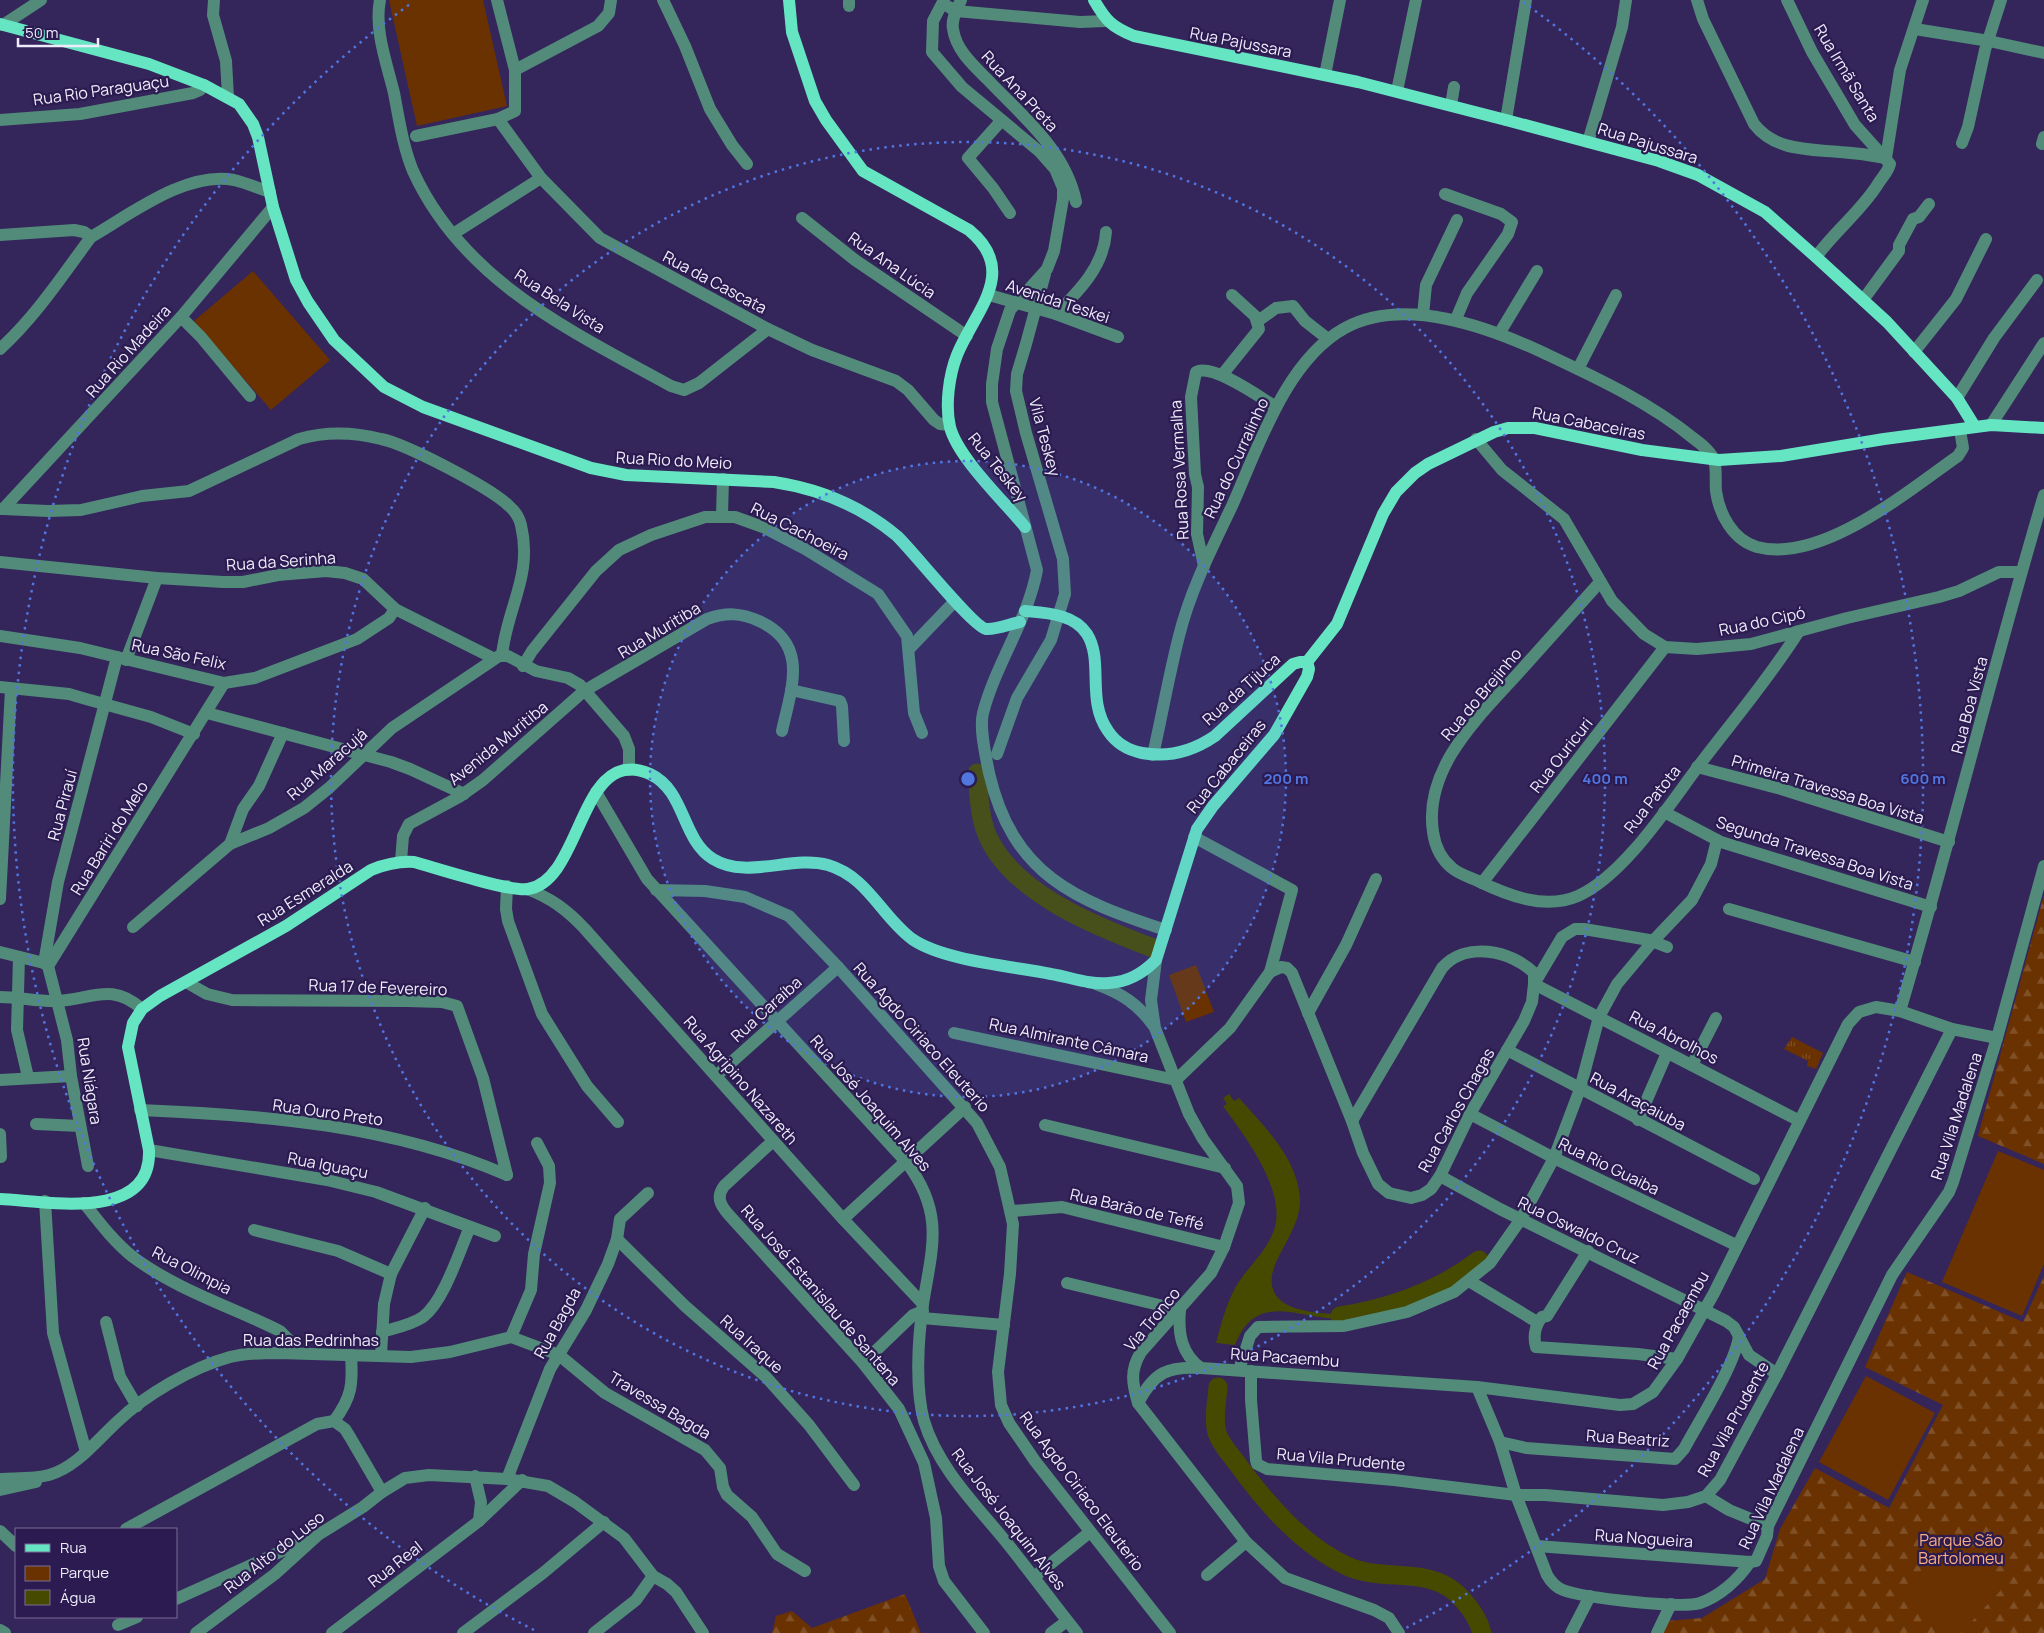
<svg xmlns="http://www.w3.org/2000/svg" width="2044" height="1633" font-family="Manrope,sans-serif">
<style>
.grass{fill:url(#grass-tufts)}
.forest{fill:url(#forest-firs)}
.park{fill:#6a3201}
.water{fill:#464a00}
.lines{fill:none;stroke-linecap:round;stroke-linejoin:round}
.river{stroke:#464a00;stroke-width:19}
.minor{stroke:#528b7a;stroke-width:12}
.major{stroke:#66e5c3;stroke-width:12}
.ring{fill:none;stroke:#5176e0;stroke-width:2.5;stroke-dasharray:2.5 5}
.labels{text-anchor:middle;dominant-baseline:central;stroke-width:4.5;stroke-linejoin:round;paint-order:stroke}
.street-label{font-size:16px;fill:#eeecfa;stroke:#2b1b50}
.park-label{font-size:16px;fill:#f7ae80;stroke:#2b1b50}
.centre{fill:#5176e0;stroke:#2b1b50;stroke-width:2.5}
.ring-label{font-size:15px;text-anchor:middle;font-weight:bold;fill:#5176e0;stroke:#2b1b50;stroke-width:4.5;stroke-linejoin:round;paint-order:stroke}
</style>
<defs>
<pattern id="grass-tufts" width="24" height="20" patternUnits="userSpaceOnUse" patternTransform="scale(1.25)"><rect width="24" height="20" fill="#6a3201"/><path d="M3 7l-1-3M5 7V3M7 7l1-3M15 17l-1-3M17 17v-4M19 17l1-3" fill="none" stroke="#805027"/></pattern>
<pattern id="forest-firs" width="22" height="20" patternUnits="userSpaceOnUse" patternTransform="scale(1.25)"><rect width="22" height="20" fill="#6a3201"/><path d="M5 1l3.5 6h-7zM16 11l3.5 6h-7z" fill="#805027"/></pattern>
</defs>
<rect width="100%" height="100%" fill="#34255b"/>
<polygon class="grass" points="1792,1037 1823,1053 1816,1069 1807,1066 1808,1061 1784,1049"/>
<g class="forest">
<polygon points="2044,895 2044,1164 1978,1136"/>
<polygon points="1907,1272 2023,1322 2044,1276 2044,1633 1661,1633 1667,1621 1702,1618 1765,1579 1780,1529 1815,1468 1889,1508 1943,1405 1865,1367"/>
<polygon points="905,1594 921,1633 772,1633 776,1616 792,1611 812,1628"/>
</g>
<g class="park">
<polygon points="389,0 483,0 507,106 417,126"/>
<polygon points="253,271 330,360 271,410 194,321"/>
<polygon points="1196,965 1214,1012 1186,1022 1169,975"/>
<polygon points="1998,1151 2044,1170 2044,1264 2022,1316 1942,1282"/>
<polygon points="1866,1376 1935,1413 1888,1500 1819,1462"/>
<polygon points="1948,1541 2001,1590 1961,1633 1950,1633 1903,1590"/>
</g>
<path class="water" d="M1229,1094L1234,1101L1239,1098C1264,1126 1298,1159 1300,1199C1301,1219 1288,1238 1279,1256C1253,1306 1301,1313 1340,1314L1339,1319C1295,1318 1256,1291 1235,1345L1216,1343C1221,1324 1226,1305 1235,1288C1247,1267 1268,1251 1275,1227C1285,1188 1244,1135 1223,1106L1227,1104L1223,1098Z"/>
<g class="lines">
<g class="river">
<path d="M977,773C979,794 979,817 988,837C1014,894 1097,927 1153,948"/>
<path d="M1340,1316C1391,1308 1437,1292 1479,1260"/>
<path d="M1218,1387C1217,1401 1213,1419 1217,1433C1220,1443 1229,1453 1236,1462C1265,1502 1302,1546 1349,1567C1387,1583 1433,1564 1463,1600C1472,1610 1479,1621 1482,1633"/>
</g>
<g class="minor">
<polyline points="214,0 213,15 226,61 228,97"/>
<path d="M380,0C374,30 387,64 394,93C399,119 403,147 413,171C463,281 571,331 671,386L684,390L699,383L768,329"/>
<polyline points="663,0 685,46 710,109 732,145 747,164"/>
<polyline points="849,0 849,6"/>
<path d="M944,0L933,21L932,52L962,87L1040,152L1055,169L1063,188V199L1054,251L1047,269L1010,310L997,349L992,384V402L1037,570C1028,620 996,663 983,713C979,729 986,757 989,773C1013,875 1074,900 1166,930"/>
<path d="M961,0C957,9 951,19 953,29C956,50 973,65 987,79C1021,115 1066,150 1076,202"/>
<path d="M1697,0L1703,19L1754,124C1775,151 1808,149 1840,152C1855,153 1871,155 1886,158"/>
<path d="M1787,0L1812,52L1855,125L1890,164C1887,174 1882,177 1878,184C1861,211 1835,231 1816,257"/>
<polyline points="949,7 956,11 1080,22 1106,21"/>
<polyline points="3,25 41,0"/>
<polyline points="1915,29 1989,41 2044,53"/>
<polyline points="515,70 598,26 609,13 611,0"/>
<polyline points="1325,75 1340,0"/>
<polyline points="1397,91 1416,0"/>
<polyline points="1451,105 1454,87"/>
<polyline points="498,119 541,178 600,238 768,329 812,350 896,381 908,390 934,420 940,424 949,425"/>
<polyline points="0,120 80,114 193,93 200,90 204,85"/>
<polyline points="1506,120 1526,0"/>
<polyline points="1001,121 968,158 993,188 1010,213"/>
<polyline points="416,136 498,119 515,111 515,70 497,0"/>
<polyline points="1588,142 1622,27 1626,0"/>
<polyline points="1962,143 1968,127 1985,50 2001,0"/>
<polyline points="2042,144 2044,137"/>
<polyline points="1886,158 1900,70 1923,0"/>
<polyline points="1445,194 1501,214 1512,222 1508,234 1467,293 1456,319"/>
<polyline points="802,218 855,260 967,336"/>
<polyline points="453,234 541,178"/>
<path d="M0,235L74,230L84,232L91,237C131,214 186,171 234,180C246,183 258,188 270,192"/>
<polyline points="989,295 1056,314 1118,337"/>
<polyline points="1863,300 1899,251 1899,245 1913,219 1919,217 1929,204"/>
<path d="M1056,314C1079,291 1104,266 1106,232"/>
<polyline points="1423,315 1426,285 1457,220"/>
<polyline points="181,317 201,337 250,396"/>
<polyline points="1258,321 1276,308 1293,306 1305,321 1328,339"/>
<polyline points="1499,334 1537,271"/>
<path d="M0,349C36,316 62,276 91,237"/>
<polyline points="1914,352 1956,299 1986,239"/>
<polyline points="1578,369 1616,295"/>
<polyline points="1222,375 1259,329 1255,316 1232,295"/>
<polyline points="1957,398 1994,338 2037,280"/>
<polyline points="1991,425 2044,343"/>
<polyline points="1476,439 1502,470 1564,519 1612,601 1644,634 1665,647 1697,649 1751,644 1847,618 1939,597 1959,591 1999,572 2021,572"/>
<polyline points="0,509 3,509 181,317 273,207"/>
<path d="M3,509L48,511L81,510L142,496L189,491L299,439C327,431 353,432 381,439C406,444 491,488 509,506C515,511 519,517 521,525C533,576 507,607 502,655"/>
<polyline points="722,516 723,479"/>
<polyline points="0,562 157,578 223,582 243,582 278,575 326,571 345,573 363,579 395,609 493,658"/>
<path d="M1204,566L1197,534L1198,487L1195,474L1191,397L1196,372C1213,363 1261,398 1276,407"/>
<path d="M1600,582C1574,611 1548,640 1522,669C1482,714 1423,766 1433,832C1435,846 1441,859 1452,868C1459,874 1469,877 1478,881C1509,896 1545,910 1578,896C1623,876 1667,808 1697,768C1731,723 1768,680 1799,631"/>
<polyline points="0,636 80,648 224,683 255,678 357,639 389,618 395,609"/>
<polyline points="909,649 955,601"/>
<polyline points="126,660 157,578"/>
<polyline points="523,666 532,651 596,571 619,550 651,535 705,517 735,517 763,527 805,549 878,594 907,636 914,713 922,733"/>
<polyline points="0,687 69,694 86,699 151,717 194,734"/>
<polyline points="791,690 840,701 842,706 844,741"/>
<polyline points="207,713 391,762 410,769 464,794"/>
<polyline points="997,754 1017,698 1051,640 1065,594 1063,559 1026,433 1016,391 1017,374 1026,344 1045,274"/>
<path d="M1153,755C1162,715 1169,675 1179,636C1190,591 1212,548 1232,506C1258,448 1286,360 1345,328C1405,296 1488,327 1544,353C1595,377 1649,402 1693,438C1700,443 1711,452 1714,460C1717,469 1715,481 1716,491C1719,514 1733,540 1757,547C1821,564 1908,491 1958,456L1963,448L1960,430"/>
<polyline points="1697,767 1781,789 1949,842"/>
<path d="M596,792L647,879L907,1163C945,1214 932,1248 923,1304C918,1339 915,1388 924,1421C938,1468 977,1506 1007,1543C1031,1573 1053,1603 1077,1633"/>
<polyline points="1664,812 1721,842 1931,907"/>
<polyline points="230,844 243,809 259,786 283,733"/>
<path d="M401,861L403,836L409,824L459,797L483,780L584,691L707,619C727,612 741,613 759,621C810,644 791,689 782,731"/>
<polyline points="1482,883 1665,647"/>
<polyline points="507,886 506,909 508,921 542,1014 587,1086 618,1122"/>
<path d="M527,889C551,898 567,910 584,928L843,1219L923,1304"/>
<polyline points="656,890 705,891 745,897 789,916 838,967 977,1123 1000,1167 1013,1224 1010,1274 998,1372 1001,1405 1009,1423 1035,1461 1170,1633"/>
<polyline points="0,899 11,689"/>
<polyline points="1729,909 1915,962"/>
<polyline points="133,927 230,844 269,828 304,808 329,788 392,728 499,656 508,656 536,671 568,678 580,685 624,736 629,749 629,770"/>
<polyline points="0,952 44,963 48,966 224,683"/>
<polyline points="19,957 17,1030 28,1077"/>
<path d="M1156,960L1151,1000L1155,1028L1189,1114L1203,1139L1237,1186L1239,1203L1224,1247L1211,1273L1141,1352C1130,1370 1132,1383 1138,1403L1246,1542L1285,1578L1374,1610L1389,1618L1399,1633"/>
<polyline points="44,963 58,882 117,657"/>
<polyline points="48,966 67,1040 71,1076 88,1166"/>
<polyline points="1270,972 1281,967 1287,968 1292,973 1352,1121 1363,1153 1378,1184 1389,1193 1411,1198 1422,1195 1431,1189 1440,1176 1470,1114 1524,1021 1532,1002 1534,984 1562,937 1575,929 1584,929 1649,940 1667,947"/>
<polyline points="186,982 207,994 232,1000 407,1001 442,1002 457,1006 483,1078 507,1175"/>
<path d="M1096,984C1121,993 1138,1004 1153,1025"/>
<path d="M0,997C19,997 39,1002 58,1001C92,999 112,982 142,1009"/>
<path d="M1900,1011C1951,840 1993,666 2044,495"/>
<polyline points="1308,1013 1346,945 1376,879"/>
<polyline points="954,1033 1176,1080 1230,1028 1270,972 1292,890 1194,837"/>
<polyline points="1507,1050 1754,1179"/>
<polyline points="1692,1065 1716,1018"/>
<polyline points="716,1076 838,967"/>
<polyline points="0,1080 71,1076"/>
<path d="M140,1110C264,1115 391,1125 507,1175"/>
<polyline points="1470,1114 1554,1158 1736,1245"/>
<polyline points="1638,1120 1667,1053"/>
<path d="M1352,1121L1442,968C1465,941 1511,950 1534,973V984L1798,1120"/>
<polyline points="36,1124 80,1126"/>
<polyline points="1045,1125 1225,1168"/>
<polyline points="0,1134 1,1157"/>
<path d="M773,1141L724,1186C716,1197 720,1205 729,1215L863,1363L899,1409L924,1463L936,1518L939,1566L944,1581L984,1633"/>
<polyline points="149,1150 327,1180 376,1192 495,1236"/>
<polyline points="1440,1176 1500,1209 1726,1321 1734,1327 1749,1355 1777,1374"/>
<polyline points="45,1201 53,1333 86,1452"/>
<path d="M84,1203C99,1222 114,1242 133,1257C177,1290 232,1307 280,1331L289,1340L291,1353"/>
<polyline points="1012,1211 1062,1207 1224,1247"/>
<polyline points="843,1219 965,1107"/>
<polyline points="254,1230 338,1251 391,1274"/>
<polyline points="617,1239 685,1306 766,1377 809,1425 854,1485"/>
<path d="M1588,1251L1547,1316L1542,1317C1535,1325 1533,1337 1536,1347L1638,1354L1677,1359"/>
<polyline points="1469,1281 1537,1322"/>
<polyline points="1067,1283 1180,1310"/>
<path d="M1180,1310C1178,1333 1181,1354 1201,1368L1477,1387L1620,1405L1633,1404L1653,1392L1677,1359L1714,1293L1848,1024L1859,1012L1876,1007L1900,1011L1952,1029L1997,1038"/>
<polyline points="922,1318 1004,1325"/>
<polyline points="106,1322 120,1377 137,1406"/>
<path d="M382,1332C395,1328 411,1325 423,1317C444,1301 459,1252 470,1227"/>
<polyline points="511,1337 559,1355 605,1393 705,1450 720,1468 723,1487 727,1495 752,1517 777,1554 805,1571"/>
<polyline points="381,1355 384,1304 391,1274 425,1208"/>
<polyline points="863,1363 913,1315 923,1311"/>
<polyline points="1239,1370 1250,1336 1258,1327 1344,1326 1407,1312 1454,1292 1490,1263 1521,1219 1554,1158 1580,1089 1599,1017 1617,984 1653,941 1692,900 1711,864 1717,840"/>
<polyline points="1251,1371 1251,1400 1256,1460 1257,1464 1267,1469 1394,1480 1516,1495 1545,1495 1663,1505 1688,1502 1706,1496 1720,1480 1777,1374 1952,1029"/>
<path d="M1477,1387L1500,1442L1516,1495L1547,1575C1551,1582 1555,1587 1563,1590C1584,1598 1681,1609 1700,1603C1720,1596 1738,1580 1750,1562L1756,1561L1767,1536L1768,1526L1892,1275L1949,1192L1953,1182L1997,1038L2044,866"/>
<path d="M1138,1403C1154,1372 1168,1366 1201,1368"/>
<path d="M334,1421C352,1397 353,1384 351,1355"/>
<path d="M1500,1442L1526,1448L1675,1459L1684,1449C1699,1421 1735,1365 1739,1336"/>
<polyline points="475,1476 481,1502 479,1521"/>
<path d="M0,1479C16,1478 34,1479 49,1475C77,1467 97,1440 118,1421C145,1395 193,1367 230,1357C246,1353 262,1353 279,1353L411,1357L450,1352L511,1337L531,1290L534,1254L550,1183L549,1166L537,1143"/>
<polyline points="507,1479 550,1369 586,1310 608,1264 617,1239 620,1219 648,1193"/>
<polyline points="0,1490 36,1482"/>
<polyline points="382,1492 405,1478 429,1475 507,1479 548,1486 575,1502 624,1538 653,1576 667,1584 676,1592 703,1633"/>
<polyline points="1706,1496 1729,1510 1768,1526"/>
<polyline points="126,1529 317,1424 334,1421 345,1429 350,1437 382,1492 363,1507 318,1535 275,1574 196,1633"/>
<polyline points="0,1531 16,1546"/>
<polyline points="1537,1546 1750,1562"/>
<polyline points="1207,1575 1246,1542"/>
<polyline points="1034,1577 1090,1532"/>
<polyline points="176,1599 311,1538"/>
<polyline points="118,1625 137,1617"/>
<polyline points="0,1630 5,1633"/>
<polyline points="332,1633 479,1521 522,1480"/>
<polyline points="463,1633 543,1573 604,1522"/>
<polyline points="594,1633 636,1600 653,1576"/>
<polyline points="1051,1633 1067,1621"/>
<polyline points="1571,1633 1590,1596"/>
<polyline points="1657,1633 1671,1604"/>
</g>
<g class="major">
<path d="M789,0L792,32L815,101L826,120L863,171L969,230C1020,272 974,312 957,355C949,375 945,406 950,427C958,458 1004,501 1025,527"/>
<path d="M1094,0C1106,21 1112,27 1134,36L1358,82L1506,120L1659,161L1698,175L1765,212L1816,257L1887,322L1957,398L1975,427"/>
<path d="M0,24L149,64L204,85L239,104L253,124L258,137L273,207L296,280L308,302L334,340L384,387L423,407L591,468L626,475L774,482C820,489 861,506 897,536C913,551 973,627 986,629C996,630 1010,624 1020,622"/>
<path d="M1025,611C1047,613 1074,614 1087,634C1104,661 1086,700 1108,731C1116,743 1127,750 1142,753C1169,758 1193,751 1215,736L1293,664L1300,662H1307"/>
<polyline points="1307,662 1337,624 1383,514 1396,492 1415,473 1428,464 1494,432 1508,428 1535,428 1642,450 1719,460 1781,456 1884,439 1991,425 2044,428"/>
<path d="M0,1199C45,1201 152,1223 149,1150L128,1047L133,1023L142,1009L160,996L286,926L371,870C386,864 398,861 414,862C436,868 509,892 528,889C583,881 579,743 650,774C686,791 681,839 713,859C747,880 791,855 828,865C868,877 881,916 912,939C944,961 1012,966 1051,974C1070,977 1089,985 1109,983C1128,982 1142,974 1156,960L1197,829L1213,806L1274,735L1307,677L1309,669L1307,662"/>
</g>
</g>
<circle cx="968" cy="779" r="318" fill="#5176e0" fill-opacity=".12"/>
<g class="ring">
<circle cx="968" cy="779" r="318"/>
<circle cx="968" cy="779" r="637"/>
<path d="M534 1630A955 955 0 0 1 413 2M1523 2A955 955 0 0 1 1402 1630"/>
</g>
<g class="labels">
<g class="street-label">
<text transform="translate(1241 42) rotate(11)">Rua Pajussara</text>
<text transform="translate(1847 73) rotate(59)">Rua Irmã Santa</text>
<text transform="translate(101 90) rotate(-8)">Rua Rio Paraguaçu</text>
<text transform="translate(1020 91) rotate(47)">Rua Ana Preta</text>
<text transform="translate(1648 143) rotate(17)">Rua Pajussara</text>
<text transform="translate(892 265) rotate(35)">Rua Ana Lúcia</text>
<text transform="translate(715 282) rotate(28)">Rua da Cascata</text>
<text transform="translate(560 301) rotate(33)">Rua Bela Vista</text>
<text transform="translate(1058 301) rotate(18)">Avenida Teskei</text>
<text transform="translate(128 351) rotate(-48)">Rua Rio Madeira</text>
<text transform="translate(1589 423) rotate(11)">Rua Cabaceiras</text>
<text transform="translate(1045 437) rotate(75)">Vila Teskey</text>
<text transform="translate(1236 458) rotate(-65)">Rua do Curralinho</text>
<text transform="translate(674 460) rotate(3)">Rua Rio do Meio</text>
<text transform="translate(998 467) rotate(51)">Rua Teskey</text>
<text transform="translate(1179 470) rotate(-93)">Rua Rosa Vermalha</text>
<text transform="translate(800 531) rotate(27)">Rua Cachoeira</text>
<text transform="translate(281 561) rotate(-4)">Rua da Serinha</text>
<text transform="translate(1762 621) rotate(-12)">Rua do Cipó</text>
<text transform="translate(659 630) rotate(-31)">Rua Muritiba</text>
<text transform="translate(179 654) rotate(12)">Rua São Felix</text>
<text transform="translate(1241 689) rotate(-42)">Rua da Tijuca</text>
<text transform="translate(1481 694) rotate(-50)">Rua do Brejinho</text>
<text transform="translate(1969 705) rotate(-75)">Rua Boa Vista</text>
<text transform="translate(498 743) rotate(-39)">Avenida Muritiba</text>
<text transform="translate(1561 755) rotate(-52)">Rua Ouricuri</text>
<text transform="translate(327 764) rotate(-41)">Rua Maracujá</text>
<text transform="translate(1226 766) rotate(-51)">Rua Cabaceiras</text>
<text transform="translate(1828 789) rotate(17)">Primeira Travessa Boa Vista</text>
<text transform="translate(1652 799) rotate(-52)">Rua Patota</text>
<text transform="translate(62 805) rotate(-75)">Rua Pirauí</text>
<text transform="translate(109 838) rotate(-58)">Rua Bariri do Melo</text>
<text transform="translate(1815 853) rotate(18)">Segunda Travessa Boa Vista</text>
<text transform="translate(305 893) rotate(-32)">Rua Esmeralda</text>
<text transform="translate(378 987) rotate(2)">Rua 17 de Fevereiro</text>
<text transform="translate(766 1009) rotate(-42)">Rua Caraíba</text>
<text transform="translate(922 1037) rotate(48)">Rua Agdo Ciriaco Eleuterio</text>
<text transform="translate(1674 1037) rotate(27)">Rua Abrolhos</text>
<text transform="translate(1069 1040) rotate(12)">Rua Almirante Câmara</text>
<text transform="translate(741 1080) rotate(49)">Rua Agripino Nazareth</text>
<text transform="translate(90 1081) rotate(81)">Rua Niágara</text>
<text transform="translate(1638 1101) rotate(28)">Rua Araçaiuba</text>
<text transform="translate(871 1103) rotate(49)">Rua José Joaquim Alves</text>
<text transform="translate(1456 1110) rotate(-61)">Rua Carlos Chagas</text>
<text transform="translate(328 1112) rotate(8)">Rua Ouro Preto</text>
<text transform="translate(1956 1116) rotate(-72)">Rua Vila Madalena</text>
<text transform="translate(328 1165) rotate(11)">Rua Iguaçu</text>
<text transform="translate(1609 1166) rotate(26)">Rua Rio Guaiba</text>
<text transform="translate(1137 1209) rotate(13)">Rua Barão de Teffé</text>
<text transform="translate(1579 1230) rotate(26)">Rua Oswaldo Cruz</text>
<text transform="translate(192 1270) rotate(27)">Rua Olimpia</text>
<text transform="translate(821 1295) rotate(49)">Rua José Estanislau de Santena</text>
<text transform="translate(1152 1319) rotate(-50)">Via Tronco</text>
<text transform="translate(1678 1320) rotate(-61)">Rua Pacaembu</text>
<text transform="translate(557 1323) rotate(-61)">Rua Bagda</text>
<text x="311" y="1340">Rua das Pedrinhas</text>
<text transform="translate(752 1344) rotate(42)">Rua Iraque</text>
<text transform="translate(1285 1357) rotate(4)">Rua Pacaembu</text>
<text transform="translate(660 1405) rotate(31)">Travessa Bagda</text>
<text transform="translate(1733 1419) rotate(-61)">Rua Vila Prudente</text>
<text transform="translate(1628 1438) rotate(4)">Rua Beatriz</text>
<text transform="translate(1341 1459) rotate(5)">Rua Vila Prudente</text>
<text transform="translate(1771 1488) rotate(-65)">Rua Vila Madalena</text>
<text transform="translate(1082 1491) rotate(53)">Rua Agdo Ciriaco Eleuterio</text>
<text transform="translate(1009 1519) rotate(52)">Rua José Joaquim Alves</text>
<text transform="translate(1644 1538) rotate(4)">Rua Nogueira</text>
<text transform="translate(274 1552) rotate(-38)">Rua Alto do Luso</text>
<text transform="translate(395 1564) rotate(-38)">Rua Real</text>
</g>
<g class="park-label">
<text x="1961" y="1540">Parque São<tspan x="1961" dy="18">Bartolomeu</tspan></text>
</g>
</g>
<circle cx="968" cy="779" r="8" class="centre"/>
<g class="ring-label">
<text x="1286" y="784">200 m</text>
<text x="1605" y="784">400 m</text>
<text x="1923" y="784">600 m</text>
</g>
<rect x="15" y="1528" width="162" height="90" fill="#2b1b50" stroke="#796f94"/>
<rect x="25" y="1544" width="25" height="8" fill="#66e5c3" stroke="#796f94"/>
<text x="60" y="1553" font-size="15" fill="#eeecfa">Rua</text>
<rect x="25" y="1566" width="25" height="15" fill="#6a3201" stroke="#796f94"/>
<text x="60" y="1578" font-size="15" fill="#eeecfa">Parque</text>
<rect x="25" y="1590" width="25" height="15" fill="#464a00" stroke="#796f94"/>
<text x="60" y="1603" font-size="15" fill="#eeecfa">Água</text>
<path d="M18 38v8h80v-8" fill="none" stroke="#eeecfa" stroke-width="2.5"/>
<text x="25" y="38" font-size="15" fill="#eeecfa" stroke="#2b1b50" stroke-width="4" paint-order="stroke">50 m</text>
</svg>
